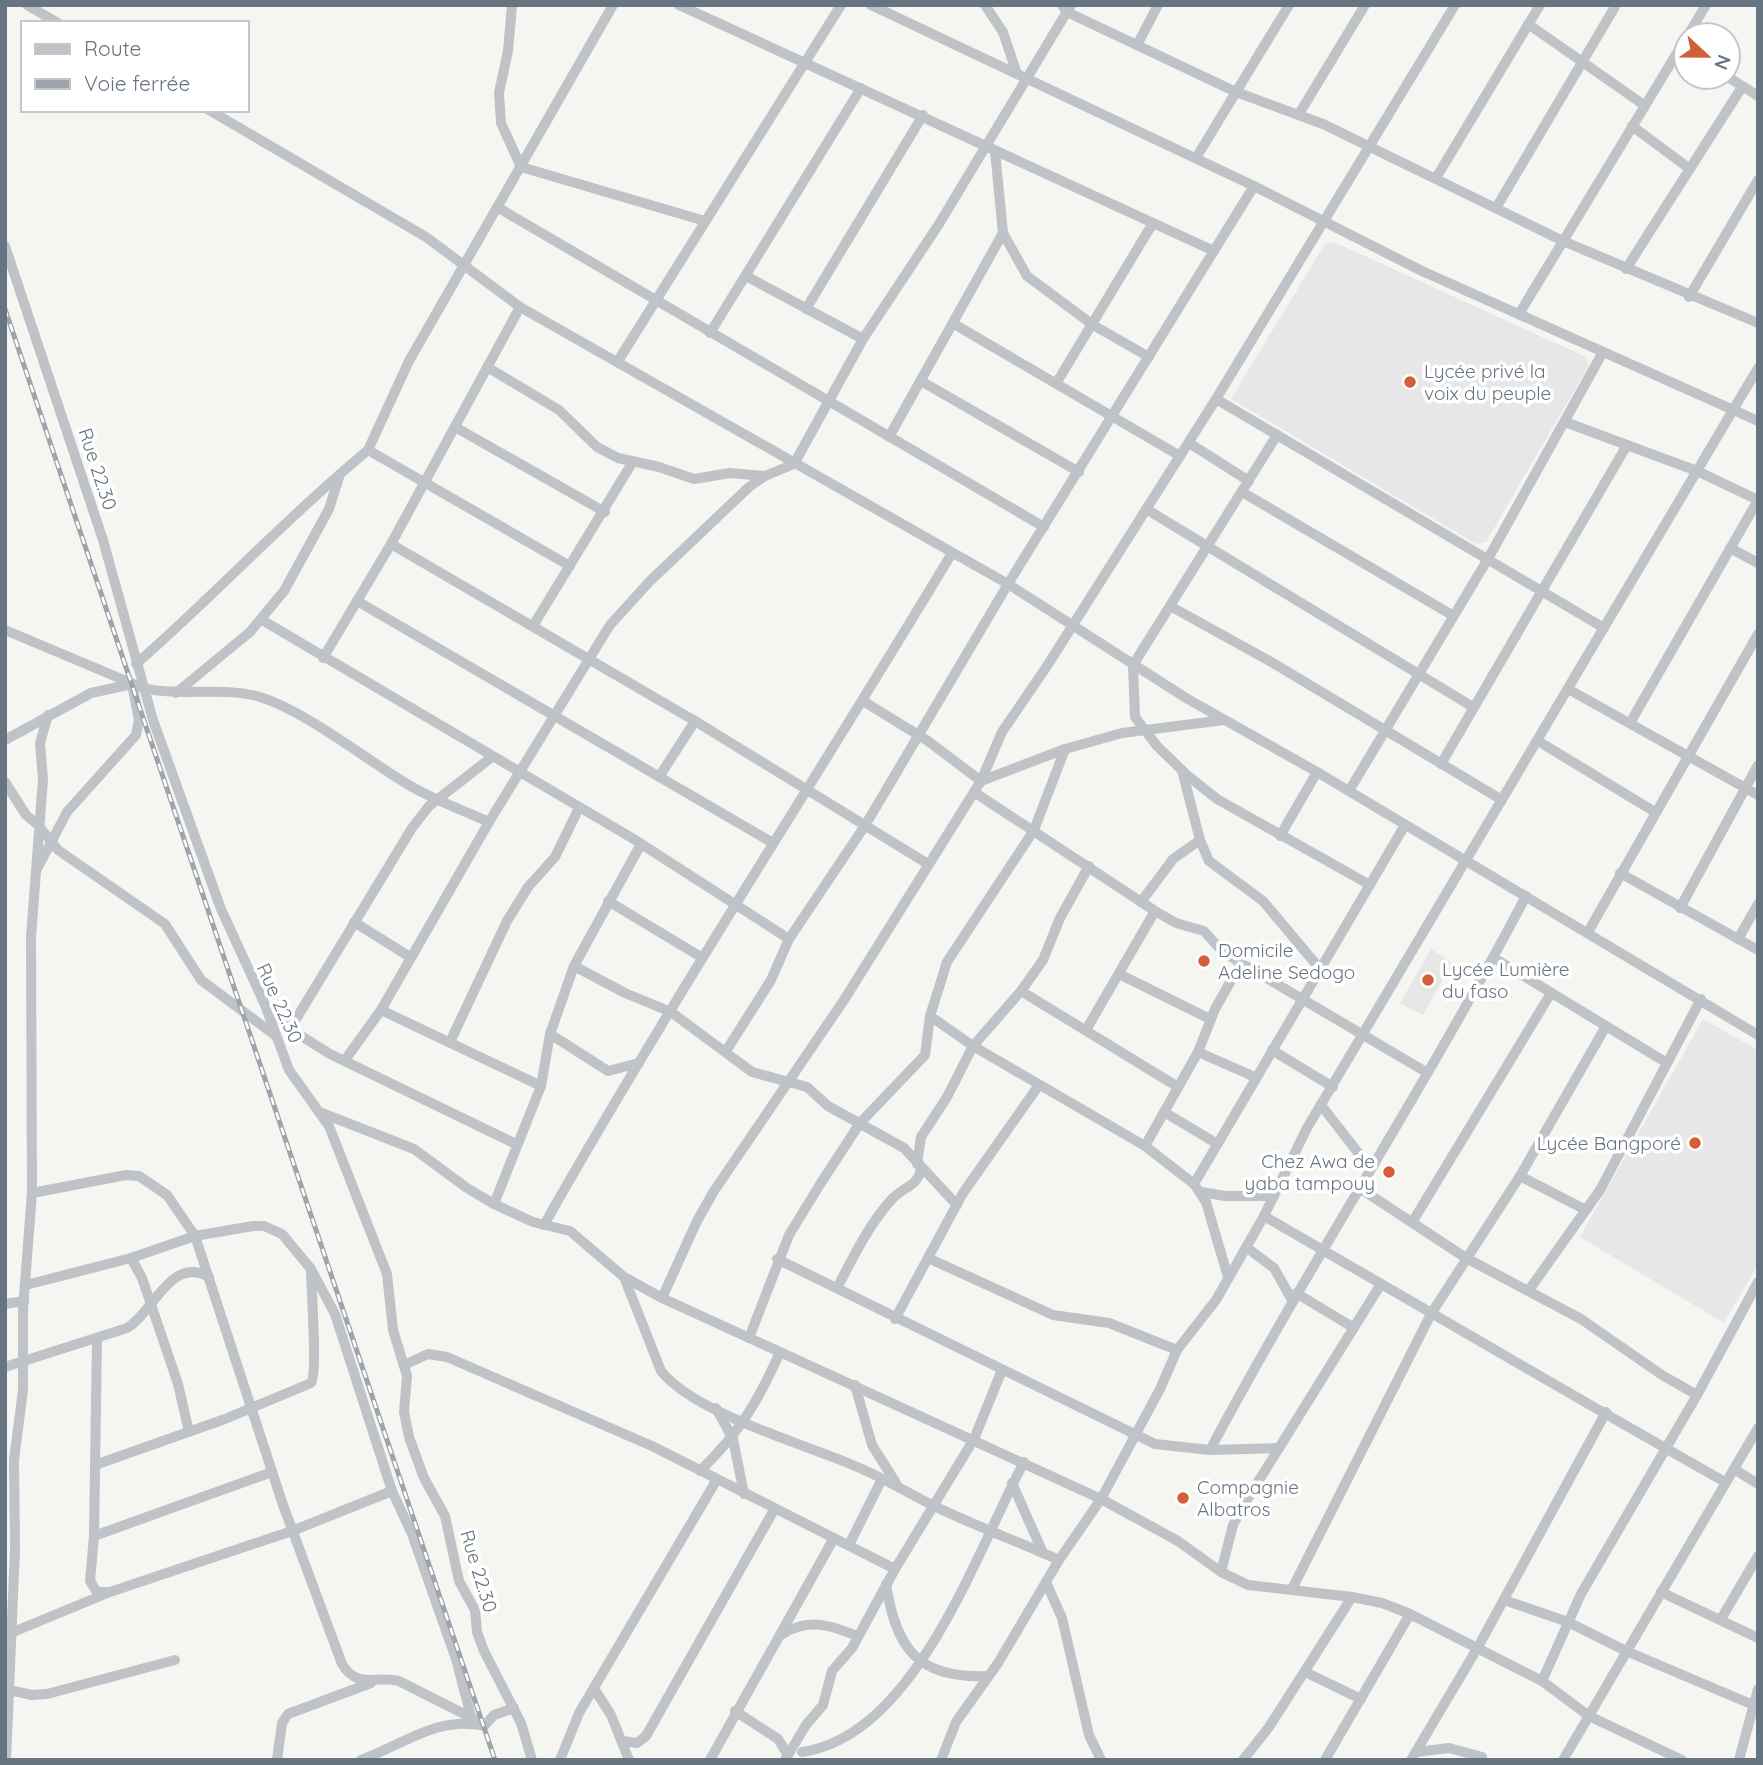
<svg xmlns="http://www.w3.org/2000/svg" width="1763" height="1765" font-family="Quicksand,sans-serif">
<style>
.built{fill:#e6e7e6}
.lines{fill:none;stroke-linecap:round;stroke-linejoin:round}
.street{stroke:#bfc2c6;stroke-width:10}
.rail-casing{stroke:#9fa4aa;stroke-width:5}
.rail{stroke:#fff;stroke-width:2.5;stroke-dasharray:8;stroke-linecap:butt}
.poi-dot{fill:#d25f36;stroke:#fff;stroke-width:2.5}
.labels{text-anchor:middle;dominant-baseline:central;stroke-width:7;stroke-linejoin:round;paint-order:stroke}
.poi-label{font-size:19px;fill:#677481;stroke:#fff;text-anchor:start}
.street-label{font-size:19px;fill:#677481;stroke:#fff}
</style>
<rect width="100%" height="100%" fill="#f5f5f2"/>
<g class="built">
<polygon points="1334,242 1586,357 1589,365 1486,542 1476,544 1231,399 1324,245"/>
<polygon points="1431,949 1452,963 1423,1015 1400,1003"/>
<polygon points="1703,1019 1758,1050 1758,1264 1724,1323 1580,1237"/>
</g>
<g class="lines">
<g class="street">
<polyline points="27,5 58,23"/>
<polyline points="512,5 508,51 499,93 501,123 521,167 705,221"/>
<polyline points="679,5 1214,251"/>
<polyline points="871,5 1254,186 1422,271 1758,421"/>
<polyline points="985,5 1003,32 1017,74"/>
<polyline points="1062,5 1067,12 1236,92 1323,124 1563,241 1758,323"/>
<polyline points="1528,24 1644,105"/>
<polyline points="1688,35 1706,5"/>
<polyline points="1137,45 1158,5"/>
<polyline points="1728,77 1758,96"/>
<polyline points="209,110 426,237 520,307 1008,584 1186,698 1317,772 1758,1035"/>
<polyline points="1299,114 1365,5"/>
<polyline points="1632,126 1690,169"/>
<polyline points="995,151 1003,233 1027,276 1093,325 1149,357"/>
<polyline points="1196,158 1289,5"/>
<polyline points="1436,178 1540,5"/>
<polyline points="497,207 1044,527"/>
<polyline points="1496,208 1616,5"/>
<polyline points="5,246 103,540 153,720 221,909 265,1005 289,1070 329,1126 387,1274 393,1330 407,1376 404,1412 409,1437 424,1478 445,1516 459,1581 475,1610 477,1632 484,1651 521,1723 532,1760"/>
<polyline points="1626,269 1742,87"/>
<polyline points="746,276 863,339"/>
<polyline points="1689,297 1758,180"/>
<polyline points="806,309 923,115"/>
<polyline points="1519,314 1686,38"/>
<polyline points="954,324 1180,456"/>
<polyline points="710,333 861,88"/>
<polyline points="618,361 841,5"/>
<polyline points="487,367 559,410 597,447 618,458 659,467 694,479 730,473 765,476"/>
<polyline points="921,381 1079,472"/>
<polyline points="1057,382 1153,223"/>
<polyline points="1216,399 1604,628"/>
<polyline points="1565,422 1697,471 1758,500"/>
<polyline points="455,427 605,512"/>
<polyline points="1277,435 1133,665 1135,717 1157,746 1188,776 1217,799 1370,885"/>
<polyline points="889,437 1003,233"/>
<polyline points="1189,443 1249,481"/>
<polyline points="368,450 570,566"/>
<polyline points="1242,492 1452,615"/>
<polyline points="1146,509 1473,707"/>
<polyline points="391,544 695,721 928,864"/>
<polyline points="1730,548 1758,563"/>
<polyline points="357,601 773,843"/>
<polyline points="1170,606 1273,663 1502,800"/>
<polyline points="262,620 632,838 789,939"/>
<polyline points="533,626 632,463"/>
<path d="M5,630L143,688C181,697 222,686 260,697C303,710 366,759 407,784C432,799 462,810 489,822"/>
<polyline points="323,658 391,544 520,307"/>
<path d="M136,664C206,603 269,536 339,475"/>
<polyline points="1568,689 1758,795"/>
<polyline points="176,693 250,632 284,591 329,509 340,474 368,450 409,361 613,5"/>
<polyline points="863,701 928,741 981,781 1065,749 1122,733 1224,720"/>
<polyline points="1630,723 1758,500"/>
<polyline points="5,740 91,693 132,684 139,720 136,735 67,812 37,869"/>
<polyline points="1538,741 1655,812"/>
<polyline points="1441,764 1627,445"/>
<polyline points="1182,770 1200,840 1209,861 1263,901 1320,969"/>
<polyline points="659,777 695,721"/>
<polyline points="5,782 26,815 38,825 58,850 165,924 201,980 276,1036"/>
<polyline points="1349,791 1489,557 1603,352"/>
<polyline points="974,792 1155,911 1176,923 1204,931 1220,949 1241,963 1426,1072"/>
<polyline points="1280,836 1317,772"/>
<polyline points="1620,873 1758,950"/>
<polyline points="608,901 701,957"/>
<polyline points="1141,902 1173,859 1200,840"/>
<polyline points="1680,908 1758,765"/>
<polyline points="354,922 410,957"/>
<polyline points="1588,932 1758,634"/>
<polyline points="1738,939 1758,904"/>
<polyline points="1494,958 1667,1063"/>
<polyline points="574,966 625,993 671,1012 752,1072 807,1087 828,1106 904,1148 957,1205"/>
<polyline points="1119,974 1210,1019"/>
<polyline points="1021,991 1178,1087"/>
<polyline points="268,1008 290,1029 330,1054 516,1144"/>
<polyline points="381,1010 489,822 610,625 650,581 749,487 765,476 794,464 863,339 939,224 1071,5"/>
<polyline points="930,1016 973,1046 1145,1146 1194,1184 1206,1202 1228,1277"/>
<polyline points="290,1029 412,828 429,806 492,757"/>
<polyline points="1086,1030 1155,911"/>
<polyline points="550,1034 608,1071 639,1063"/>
<polyline points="450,1042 507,921 528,887 555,857 579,808"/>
<polyline points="1272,1050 1333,1087"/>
<polyline points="726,1051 771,980 789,939 866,824 1008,584 1254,186"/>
<polyline points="1198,1052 1255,1077"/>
<polyline points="345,1060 381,1010 541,1086 550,1034 574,966 641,844"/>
<polyline points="1321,1105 1370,1168"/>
<polyline points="1164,1112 1216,1143"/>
<polyline points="322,1113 414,1149 467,1188 494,1204 533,1222 570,1231 624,1277 662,1298 1101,1499 1178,1541 1221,1572 1248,1585 1352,1597 1382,1603 1410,1614 1542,1681 1589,1716 1682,1760"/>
<polyline points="1145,1146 1198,1052 1215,1009 1241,963"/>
<polyline points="917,1164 921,1137 947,1097 973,1046 1021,991 1043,960 1060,918 1089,866"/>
<polyline points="1520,1176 1586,1210"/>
<polyline points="1194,1184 1405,825"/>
<polyline points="1361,1189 1466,1258 1581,1319 1662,1375 1697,1395"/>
<polyline points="1201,1192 1225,1196 1274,1196"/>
<path d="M32,1193L126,1175L139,1176L167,1195L195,1236L283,1505L342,1664C358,1690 376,1675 399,1681L474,1719"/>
<polyline points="494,1204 541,1086"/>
<path d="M1264,1216C1418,1305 1571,1395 1725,1482"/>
<polyline points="1413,1221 1551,993"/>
<path d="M544,1225C673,997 817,778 952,553"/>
<polyline points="1246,1247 1274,1268 1292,1300"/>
<polyline points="131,1258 142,1278 178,1384 189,1432"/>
<polyline points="928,1258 1053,1315 1109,1323 1177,1350"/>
<polyline points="777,1259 1155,1444 1210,1450 1279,1448"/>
<path d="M624,1277L661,1371C694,1413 804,1444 855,1466C882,1477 906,1492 932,1505C973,1525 1017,1541 1059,1560"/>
<polyline points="26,1285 131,1258 195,1236 253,1226 264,1226 282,1234 311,1269 335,1314 392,1491 412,1534 456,1659 473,1724"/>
<path d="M837,1288C853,1258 869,1224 892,1199C903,1187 919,1186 921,1168"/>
<polyline points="1529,1290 1600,1190 1701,999"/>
<polyline points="1296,1293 1354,1328"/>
<polyline points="662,1298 697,1221 714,1191 844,1000 981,781 1002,732 1047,666 1216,399 1455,5"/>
<polyline points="5,1304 24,1301"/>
<polyline points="895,1319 963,1193 1039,1085"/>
<polyline points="97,1338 94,1536 90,1581 97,1592 106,1592"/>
<polyline points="749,1338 789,1235 819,1186 860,1123 925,1055 930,1016 947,962 1034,830 1065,749"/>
<polyline points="404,1365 428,1354 447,1357 652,1446 895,1569"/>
<path d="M5,1367L127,1328C153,1313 171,1255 209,1277"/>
<polyline points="855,1385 872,1445 896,1483"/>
<polyline points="716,1408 733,1439 744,1494"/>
<path d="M1210,1450C1310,1262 1427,1085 1526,896"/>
<path d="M95,1465L225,1419L311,1383C318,1373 311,1290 311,1270"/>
<polyline points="1734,1469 1758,1484"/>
<path d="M700,1471C739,1433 758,1402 780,1352"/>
<polyline points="1012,1483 1043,1553"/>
<polyline points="94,1536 272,1472"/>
<polyline points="849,1545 882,1479"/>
<polyline points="1221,1572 1233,1525 1243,1506 1381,1284"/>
<polyline points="1046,1582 1062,1618 1089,1735 1101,1760"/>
<path d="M886,1584C896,1650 919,1679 988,1676"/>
<polyline points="1292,1589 1431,1314 1520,1176 1606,1026"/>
<polyline points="1661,1592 1758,1638"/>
<polyline points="1504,1600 1568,1622 1626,1651 1758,1707"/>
<polyline points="1721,1619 1758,1556"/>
<polyline points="6,1635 110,1592 292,1531 392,1491"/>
<path d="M781,1635C807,1617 830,1625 857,1636"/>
<polyline points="1305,1672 1361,1699"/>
<polyline points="1542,1681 1581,1594 1697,1395 1758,1282"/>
<polyline points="9,1690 32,1695 47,1694 175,1660"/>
<polyline points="595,1690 611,1715 629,1760"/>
<polyline points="735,1711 778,1739 788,1755"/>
<polyline points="622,1741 637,1743 646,1736 774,1510"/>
<path d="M802,1752C916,1736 977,1550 1024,1462"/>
<polyline points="1417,1752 1449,1748 1482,1757"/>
<polyline points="6,1760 15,1549 14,1460 23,1390 23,1309 32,1193 31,937 43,779 40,743 48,715"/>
<polyline points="277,1760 282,1723 288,1714 371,1683"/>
<path d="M361,1760C403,1745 438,1715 484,1726L494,1715L514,1708"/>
<polyline points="560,1760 579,1713 716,1481"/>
<polyline points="710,1760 834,1538"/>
<polyline points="785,1760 806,1725 823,1705 832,1671 852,1648 895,1569 974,1439 1002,1370"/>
<polyline points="941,1760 956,1722 998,1663 1059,1560 1101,1499 1160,1389 1177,1350 1216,1300 1264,1216 1307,1128 1758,368"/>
<polyline points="1243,1760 1269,1727 1352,1597"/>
<polyline points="1325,1760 1410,1614"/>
<polyline points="1411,1760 1478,1647 1606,1412"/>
<polyline points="1563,1760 1758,1428"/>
<polyline points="1739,1760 1758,1689"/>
</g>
<g class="rail-casing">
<polyline id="rail" points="5,309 495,1760"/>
</g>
<use href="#rail" class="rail"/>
</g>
<g class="poi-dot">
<circle cx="1410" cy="382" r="7"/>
<circle cx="1204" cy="961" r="7"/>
<circle cx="1428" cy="980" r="7"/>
<circle cx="1695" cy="1143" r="7"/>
<circle cx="1389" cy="1172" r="7"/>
<circle cx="1183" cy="1498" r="7"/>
</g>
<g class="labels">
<g class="poi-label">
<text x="1424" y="371">Lycée privé la<tspan x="1424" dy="22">voix du peuple</tspan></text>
<text x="1218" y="950">Domicile<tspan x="1218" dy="22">Adeline Sedogo</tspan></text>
<text x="1442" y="969">Lycée Lumière<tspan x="1442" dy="22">du faso</tspan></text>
<text x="1681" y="1143" text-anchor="end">Lycée Bangporé</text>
<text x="1375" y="1161" text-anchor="end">Chez Awa de<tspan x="1375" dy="22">yaba tampouy</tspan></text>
<text x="1197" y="1487">Compagnie<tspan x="1197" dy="22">Albatros</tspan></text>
</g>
<g class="street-label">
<text transform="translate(98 469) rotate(72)">Rue 22.30</text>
<text transform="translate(280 1003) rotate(66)">Rue 22.30</text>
<text transform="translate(479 1571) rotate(73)">Rue 22.30</text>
</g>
</g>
<rect width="1763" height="1765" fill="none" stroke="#677481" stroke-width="14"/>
<rect x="21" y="21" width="228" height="91" fill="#ffffff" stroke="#c2c7cd" stroke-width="2"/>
<rect x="35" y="44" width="35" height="10" fill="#bfc2c6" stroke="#c2c7cd" stroke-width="2"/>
<text x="84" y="56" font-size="21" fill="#677481">Route</text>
<rect x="35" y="79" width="35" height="10" fill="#9fa4aa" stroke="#c2c7cd" stroke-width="2"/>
<text x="84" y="91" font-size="21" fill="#677481">Voie ferrée</text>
<g transform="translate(1707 56) rotate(112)"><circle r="33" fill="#ffffff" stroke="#c2c7cd" stroke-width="2"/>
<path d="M0-5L12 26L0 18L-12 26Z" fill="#d25f36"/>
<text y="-10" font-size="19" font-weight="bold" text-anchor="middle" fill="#677481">N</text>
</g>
</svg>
